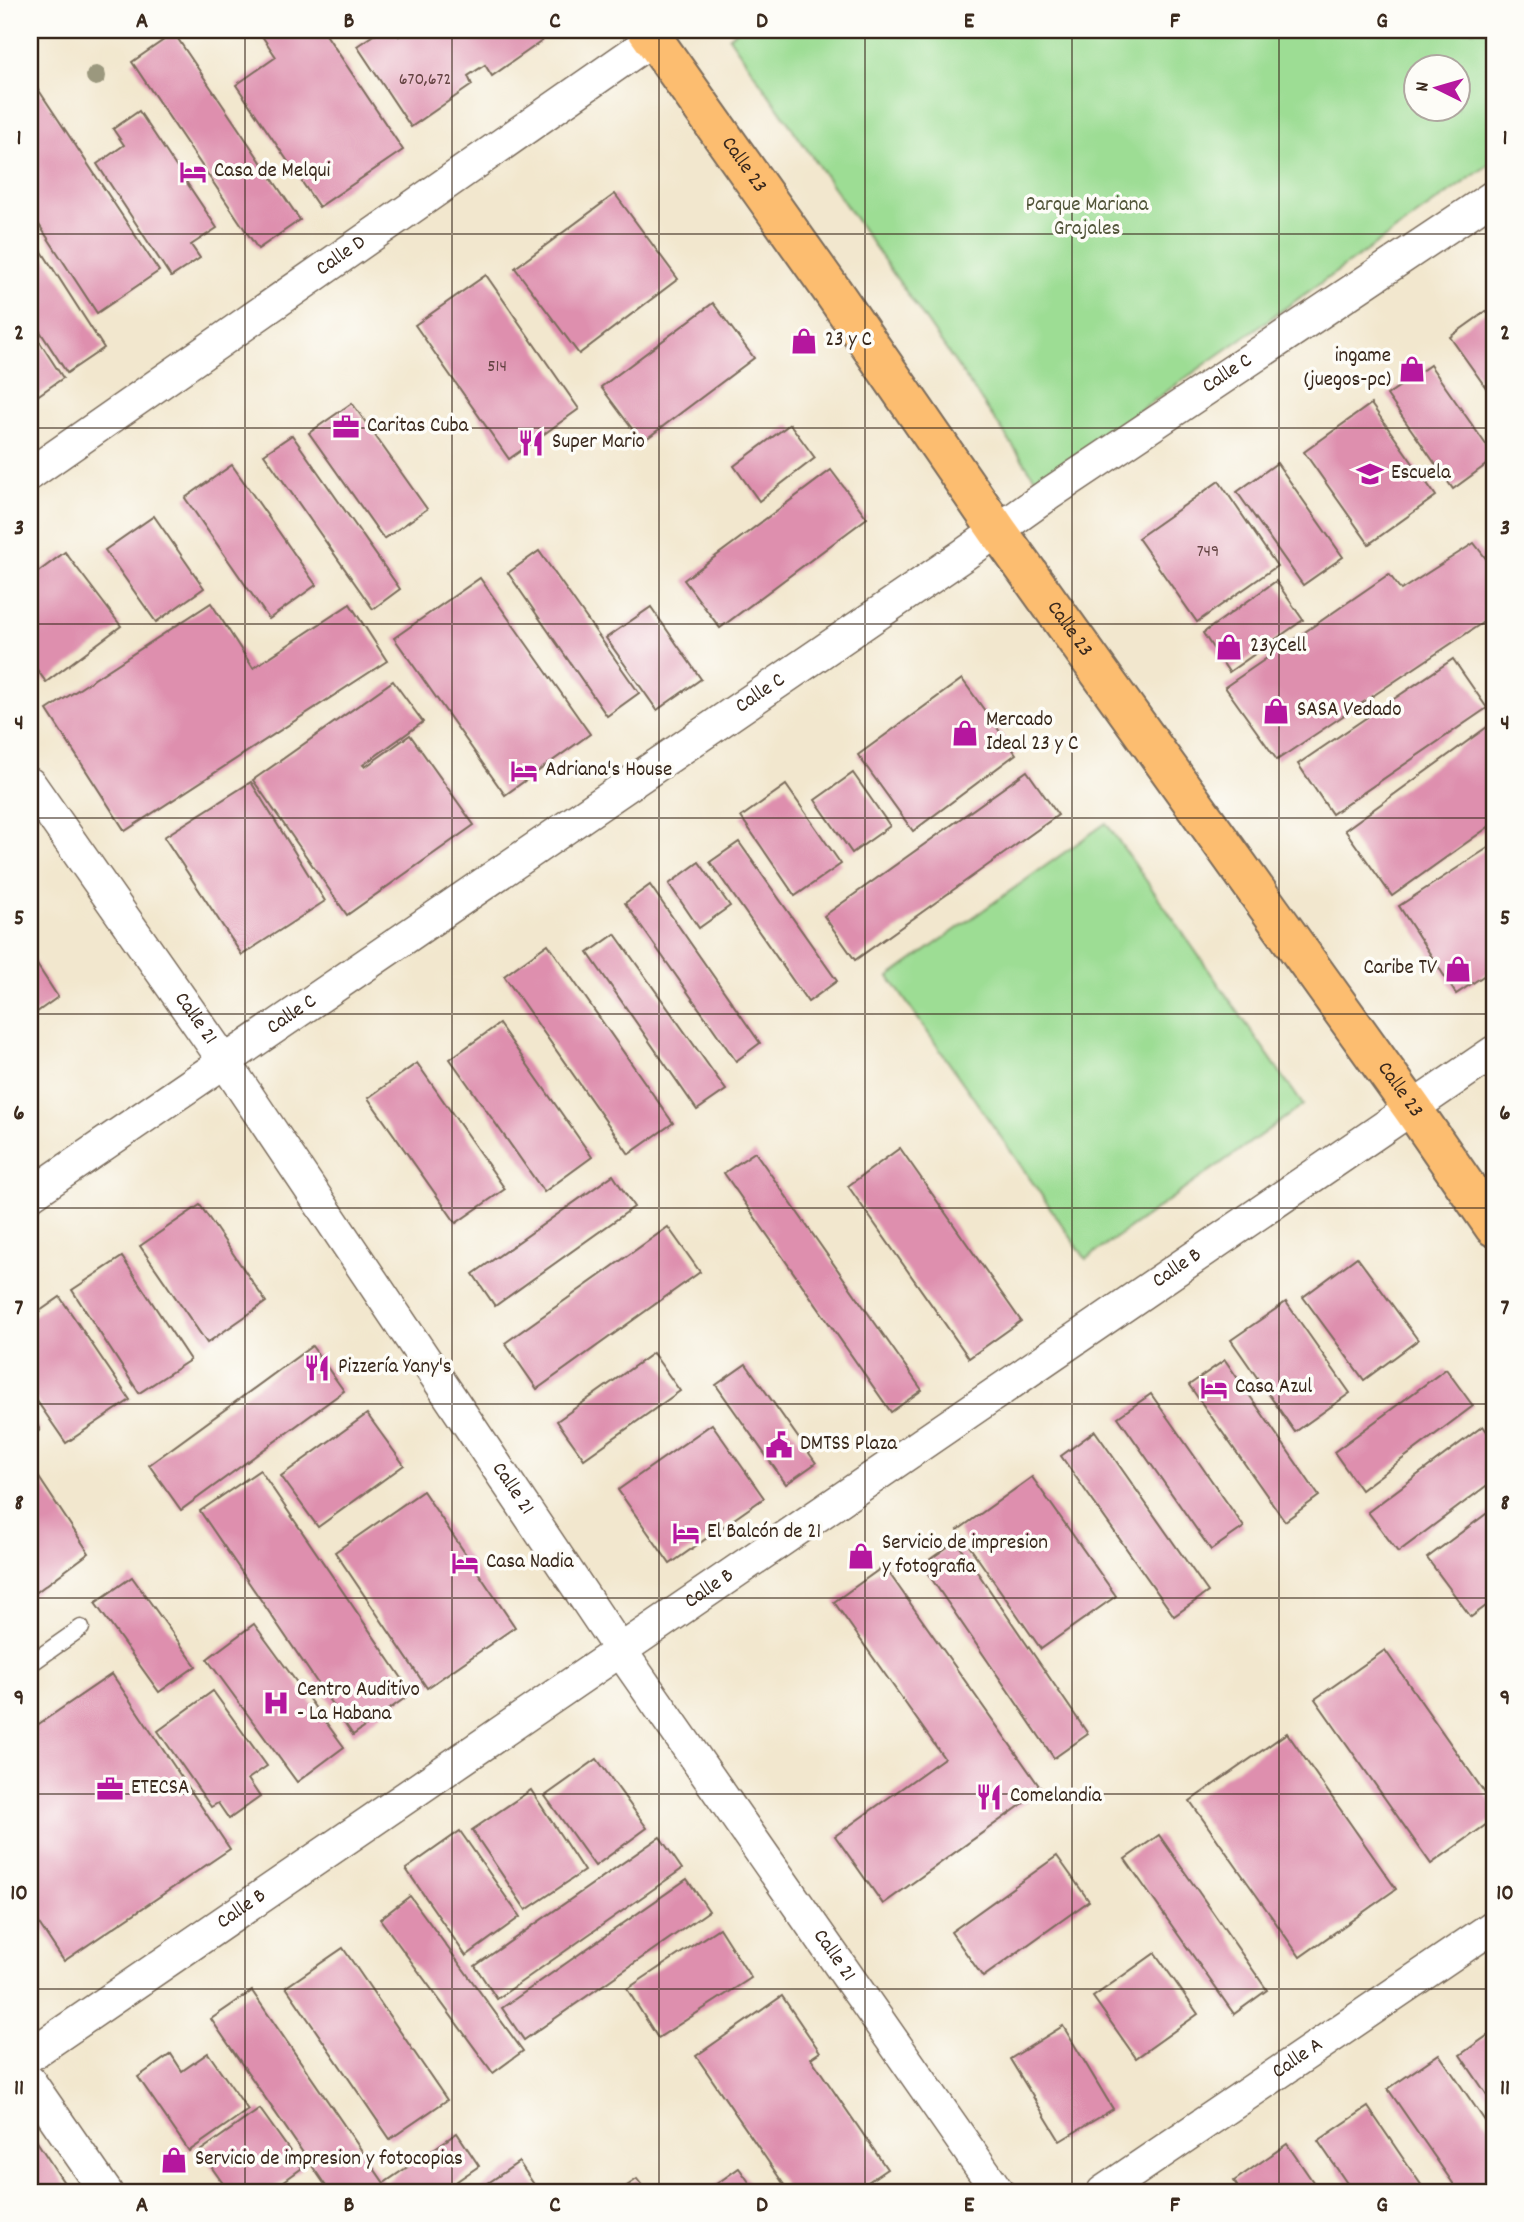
<svg xmlns="http://www.w3.org/2000/svg" width="1524" height="2222" font-family="Dekko,sans-serif">
<style>
.green{fill:#9ddd94;stroke:#6c8459;stroke-width:2;fill-rule:evenodd}
.building{fill:#de8fae}
.lines{fill:none;stroke-linecap:round;stroke-linejoin:round}
.lane-casing{stroke:#7b6c5c;stroke-width:19}
.street-casing{stroke:#7b6c5c;stroke-width:35}
.primary-casing{stroke:#7b6c5c;stroke-width:42}
.lane{stroke:#fff;stroke-width:16}
.street{stroke:#fff;stroke-width:32}
.primary{stroke:#fcbd6f;stroke-width:38}
.tree{fill:#9b987e}
.grid{fill:none;stroke:#3b2a1e;stroke-width:2;stroke-opacity:0.55}
.labels{text-anchor:middle;dominant-baseline:central;stroke-width:7;stroke-linejoin:round;paint-order:stroke}
.number-label{font-size:18px;fill:#644342}
.street-label{font-size:21px;fill:#3b2a1e;stroke:#fdfcf7}
.poi-label{font-size:21px;fill:#3b2a1e;stroke:#fdfcf7;text-anchor:start}
.park-label{font-size:21px;fill:#54573c;stroke:#fdfcf7}
.neatline{fill:none;stroke:#3b2a1e;stroke-width:2.5}
.grid-label{font-size:23px;text-anchor:middle;font-weight:bold;fill:#3b2a1e}
</style>
<rect width="100%" height="100%" fill="#fdfcf7"/>
<filter id="ink" filterUnits="userSpaceOnUse"><feTurbulence type="fractalNoise" baseFrequency=".0143" numOctaves="2"/><feDisplacementMap in="SourceGraphic" scale="14" xChannelSelector="R" yChannelSelector="G"/><feConvolveMatrix kernelMatrix="1 2 1 2 8 2 1 2 1" color-interpolation-filters="sRGB"/></filter>
<filter id="wash" filterUnits="userSpaceOnUse"><feTurbulence type="fractalNoise" baseFrequency=".00686" numOctaves="4" result="noise"/><feDisplacementMap in="SourceGraphic" scale="28" xChannelSelector="R" yChannelSelector="G"/><feGaussianBlur stdDeviation="1.57" result="paint"/><feColorMatrix in="noise" values="0 0 0 0 0 0 0 0 0 0 0 0 0 0 0 0 0 1.4 0 .05"/><feComposite in="paint" operator="in"/></filter>
<g filter="url(#wash)">
<rect width="100%" height="100%" fill="#f2e7ce"/>
<g class="green">
<path d="M738,30H1494V161L1038,482L729,37ZM1416,66H1458V108H1416Z"/>
<polygon points="1106,823 1303,1105 1086,1259 889,977"/>
</g>
<g id="blocks">
<g class="building">
<polygon points="258,30 323,30 403,150 319,207 236,85 276,57"/>
<polygon points="381,30 395,30 399,36 408,30 534,30 542,41 492,76 485,65 468,76 472,85 411,127 357,46"/>
<polygon points="174,33 300,220 258,249 132,62"/>
<polygon points="30,77 159,271 97,313 30,211"/>
<polygon points="139,111 217,228 191,245 200,258 171,277 97,164 124,145 113,129"/>
<polygon points="615,194 678,279 579,354 515,268"/>
<polygon points="30,233 104,348 67,373 30,316"/>
<polygon points="486,275 579,409 509,459 415,325"/>
<polygon points="713,303 754,358 642,442 601,387"/>
<polygon points="1492,307 1494,310 1494,399 1450,337"/>
<polygon points="30,327 63,378 30,401"/>
<polygon points="1430,365 1494,456 1494,459 1453,489 1387,395"/>
<polygon points="352,403 427,509 384,539 309,433"/>
<polygon points="1371,404 1436,496 1369,544 1304,452"/>
<polygon points="790,424 815,458 759,501 734,466"/>
<polygon points="292,435 400,589 373,609 264,454"/>
<polygon points="1277,463 1343,557 1303,585 1237,492"/>
<polygon points="232,465 316,585 269,619 185,498"/>
<polygon points="831,470 867,518 720,628 684,580"/>
<polygon points="1219,481 1277,566 1197,622 1138,538"/>
<polygon points="154,516 204,588 156,622 105,550"/>
<polygon points="1474,543 1494,569 1494,615 1277,760 1225,687 1389,574 1401,590"/>
<polygon points="539,551 639,693 607,716 508,573"/>
<polygon points="65,552 121,626 46,682 30,660 30,578"/>
<polygon points="480,578 590,734 505,795 394,638"/>
<polygon points="1276,581 1303,620 1229,672 1203,633"/>
<polygon points="211,603 253,668 350,604 387,661 125,831 47,710"/>
<polygon points="651,607 701,679 657,710 606,638"/>
<polygon points="1453,659 1487,708 1332,814 1298,764"/>
<polygon points="962,679 1016,754 913,831 858,755"/>
<polygon points="393,681 423,722 363,765 365,767 410,735 474,825 347,915 253,780"/>
<polygon points="1494,722 1494,823 1392,896 1345,830"/>
<polygon points="1027,771 1058,815 855,960 824,916"/>
<polygon points="853,773 890,826 852,853 815,800"/>
<polygon points="251,782 325,901 242,955 164,837"/>
<polygon points="786,785 841,864 795,896 741,817"/>
<polygon points="739,842 837,981 808,1002 710,862"/>
<polygon points="1494,844 1494,969 1456,994 1399,906"/>
<polygon points="699,862 730,906 699,928 669,884"/>
<polygon points="650,885 760,1043 736,1061 625,903"/>
<polygon points="615,934 726,1090 697,1110 588,953"/>
<polygon points="548,944 673,1123 629,1154 504,976"/>
<polygon points="30,954 58,997 30,1017"/>
<polygon points="499,1024 592,1157 544,1192 450,1059"/>
<polygon points="417,1063 505,1189 456,1223 368,1098"/>
<polygon points="900,1148 1021,1321 969,1358 848,1186"/>
<polygon points="755,1152 922,1390 891,1412 724,1173"/>
<polygon points="613,1175 634,1207 495,1306 473,1274"/>
<polygon points="200,1205 266,1302 207,1343 140,1246"/>
<polygon points="668,1227 700,1272 537,1389 505,1343"/>
<polygon points="122,1257 190,1360 139,1393 72,1290"/>
<polygon points="1357,1257 1418,1340 1364,1380 1303,1297"/>
<polygon points="60,1297 130,1400 66,1443 30,1391 30,1318"/>
<polygon points="1286,1302 1350,1393 1295,1432 1231,1340"/>
<polygon points="312,1346 344,1391 181,1510 149,1465"/>
<polygon points="653,1353 680,1391 584,1459 557,1421"/>
<polygon points="1225,1360 1319,1496 1285,1521 1189,1385"/>
<polygon points="746,1364 816,1463 786,1484 716,1385"/>
<polygon points="1446,1369 1473,1406 1361,1490 1334,1452"/>
<polygon points="1151,1394 1244,1527 1211,1550 1118,1417"/>
<polygon points="30,1414 40,1430 30,1437"/>
<polygon points="367,1414 404,1465 318,1527 281,1476"/>
<polygon points="712,1424 764,1498 670,1564 618,1490"/>
<polygon points="1483,1426 1494,1441 1494,1480 1398,1552 1368,1512"/>
<polygon points="1095,1431 1208,1592 1174,1616 1061,1456"/>
<polygon points="30,1464 89,1553 30,1597"/>
<polygon points="260,1470 412,1693 353,1735 200,1511"/>
<polygon points="1032,1477 1116,1596 1041,1649 958,1530"/>
<polygon points="423,1491 515,1627 427,1688 335,1552"/>
<polygon points="1494,1508 1494,1600 1471,1617 1427,1558"/>
<polygon points="956,1541 1088,1734 1054,1758 922,1565"/>
<polygon points="884,1566 1042,1790 883,1904 835,1836 944,1758 834,1602"/>
<polygon points="132,1577 196,1666 159,1692 95,1603"/>
<polygon points="254,1624 344,1747 297,1782 207,1659"/>
<polygon points="1385,1650 1494,1806 1494,1819 1431,1864 1315,1699"/>
<polygon points="112,1674 230,1849 64,1961 30,1910 30,1730"/>
<polygon points="213,1691 267,1766 248,1779 260,1797 229,1819 218,1803 211,1807 158,1731"/>
<polygon points="1287,1733 1396,1889 1300,1957 1190,1801"/>
<polygon points="597,1759 647,1828 595,1866 545,1796"/>
<polygon points="531,1790 584,1871 526,1910 472,1830"/>
<polygon points="460,1831 520,1917 466,1956 406,1869"/>
<polygon points="1159,1835 1267,1990 1234,2014 1125,1859"/>
<polygon points="660,1837 682,1869 497,1999 475,1966"/>
<polygon points="1057,1856 1089,1901 983,1977 951,1932"/>
<polygon points="687,1879 709,1911 524,2040 502,2008"/>
<polygon points="410,1896 523,2051 493,2073 380,1919"/>
<polygon points="719,1928 751,1978 658,2038 627,1989"/>
<polygon points="343,1948 447,2100 390,2139 286,1987"/>
<polygon points="1155,1953 1198,2014 1136,2058 1093,1997"/>
<polygon points="252,1991 384,2183 457,2133 479,2166 441,2192 330,2192 211,2019"/>
<polygon points="782,1996 820,2052 811,2058 887,2169 853,2192 789,2192 696,2056"/>
<polygon points="1063,2026 1113,2109 1060,2141 1010,2059"/>
<polygon points="1494,2031 1494,2105 1460,2055"/>
<polygon points="208,2053 248,2110 189,2151 138,2077 171,2054 182,2071"/>
<polygon points="1439,2054 1494,2134 1494,2192 1459,2192 1388,2089"/>
<polygon points="1368,2107 1426,2192 1353,2192 1318,2141"/>
<polygon points="260,2109 302,2168 269,2192 229,2192 200,2151"/>
<polygon points="30,2131 70,2192 30,2192"/>
<polygon points="1287,2144 1320,2192 1241,2192 1234,2181"/>
<polygon points="519,2162 539,2192 475,2192"/>
<polygon points="739,2168 756,2192 705,2192"/>
<polygon points="637,2179 647,2192 618,2192"/>
</g>
</g>
</g>
<g filter="url(#ink)">
<use href="#blocks" fill-opacity="0" stroke="#7b6c5c" stroke-width="2"/>
<g class="lines">
<g class="lane-casing">
<polyline id="lane" points="30,1664 81,1628"/>
</g>
<g class="street-casing">
<g id="street">
<path id="s1" d="M30,474L653,39"/>
<path id="s2" d="M30,784L225,1062L620,1650L998,2192"/>
<path id="s3" d="M30,1195L962,556L1049,494L1494,196"/>
<path id="s4" d="M30,2055L1494,1052"/>
<polyline points="30,2082 106,2192"/>
<path id="s5" d="M1103,2192L1494,1926"/>
</g>
</g>
<g class="primary-casing">
<g id="primary">
<path id="s6" d="M647,30L833,292L998,531L1412,1108L1494,1227"/>
</g>
</g>
<use href="#lane" class="lane"/>
<use href="#street" class="street"/>
<use href="#primary" class="primary"/>
</g>
<circle class="tree" cx="96" cy="76" r="10"/>
</g>
<path class="grid" d="M245,30V2192M452,30V2192M659,30V2192M865,30V2192M1072,30V2192M1279,30V2192M30,234H1494M30,428H1494M30,624H1494M30,818H1494M30,1014H1494M30,1208H1494M30,1404H1494M30,1598H1494M30,1794H1494M30,1989H1494"/>
<defs>
<g id="hotel-bare" transform="scale(2.1)"><path d="M-6-4.5h1.5V1H6V5H4.5V3h-9V5H-6ZM-4 0a1.8 1.8 0 1 1 3.6 0ZM.5 0V-2.5h3Q6-2.5 6 0Z" fill="#b5179e" stroke="#fdfcf7" stroke-width="2.5" paint-order="stroke"/></g>
<g id="shop-bare" transform="scale(2.1)"><path d="M-5-2.5h2.3a2.7 3.5 0 0 1 5.4 0H5L5.5 6h-11ZM-1.5-2.5h3a1.5 2.3 0 0 0-3 0Z" fill="#b5179e" stroke="#fdfcf7" stroke-width="2.5" paint-order="stroke"/></g>
<g id="office-bare" transform="scale(2.1)"><path d="M-6-3h4V-5.5h4V-3h4V5H-6ZM-1-4.5V-3h2v-1.5ZM-6 0V1H6V0Z" fill="#b5179e" stroke="#fdfcf7" stroke-width="2.5" paint-order="stroke"/></g>
<g id="restaurant-bare" transform="scale(2.1)"><path d="M-5-6h1v4h1v-4h1v4h1v-4h1v5L-1.5 .5V6h-2V.5L-5-1ZM5-6V6H3V1.5H1.5Q1.5-4 5-6Z" fill="#b5179e" stroke="#fdfcf7" stroke-width="2.5" paint-order="stroke"/></g>
<g id="school-bare" transform="scale(2.1)"><path d="M0-5L7-2L0 1L-7-2ZM-4 1L0 2.5L4 1V4Q0 6-4 4Z" fill="#b5179e" stroke="#fdfcf7" stroke-width="2.5" paint-order="stroke"/></g>
<g id="civic-bare" transform="scale(2.1)"><path d="M-.6-6.5H3V-4.5H.6V-3L4-1V1h2V6H-6V1h2V-1L-.6-3ZM-1.2 2.5V6h2.4V2.5Z" fill="#b5179e" stroke="#fdfcf7" stroke-width="2.5" paint-order="stroke"/></g>
<g id="hospital-bare" transform="scale(2.1)"><path d="M-5-5h3v3.5h4V-5h3V5h-3V1.5h-4V5h-3Z" fill="#b5179e" stroke="#fdfcf7" stroke-width="2.5" paint-order="stroke"/></g>
</defs>
<g fill-rule="evenodd">
<use href="#hotel-bare" x="193" y="172"/>
<use href="#shop-bare" x="804" y="341"/>
<use href="#shop-bare" x="1412" y="369"/>
<use href="#office-bare" x="346" y="427"/>
<use href="#restaurant-bare" x="531" y="443"/>
<use href="#school-bare" x="1370" y="474"/>
<use href="#shop-bare" x="1229" y="647"/>
<use href="#shop-bare" x="1276" y="711"/>
<use href="#shop-bare" x="965" y="733"/>
<use href="#hotel-bare" x="524" y="771"/>
<use href="#shop-bare" x="1458" y="969"/>
<use href="#restaurant-bare" x="317" y="1368"/>
<use href="#hotel-bare" x="1214" y="1388"/>
<use href="#civic-bare" x="779" y="1445"/>
<use href="#hotel-bare" x="686" y="1533"/>
<use href="#shop-bare" x="861" y="1556"/>
<use href="#hotel-bare" x="465" y="1563"/>
<use href="#hospital-bare" x="276" y="1703"/>
<use href="#office-bare" x="110" y="1789"/>
<use href="#restaurant-bare" x="989" y="1797"/>
<use href="#shop-bare" x="174" y="2160"/>
</g>
<g class="labels">
<g class="number-label">
<text x="425" y="80">670,672</text>
<text x="497" y="367">514</text>
<text x="1208" y="552">749</text>
</g>
<g class="street-label">
<text stroke="none"><textPath href="#s6" startOffset="166">Calle 23</textPath></text>
<text stroke="none"><textPath href="#s1" startOffset="380">Calle D</textPath></text>
<text stroke="none"><textPath href="#s3" startOffset="1452">Calle C</textPath></text>
<text stroke="none"><textPath href="#s6" startOffset="733">Calle 23</textPath></text>
<text stroke="none"><textPath href="#s3" startOffset="886">Calle C</textPath></text>
<text stroke="none"><textPath href="#s3" startOffset="318">Calle C</textPath></text>
<text stroke="none"><textPath href="#s2" startOffset="287">Calle 21</textPath></text>
<text stroke="none"><textPath href="#s6" startOffset="1300">Calle 23</textPath></text>
<text stroke="none"><textPath href="#s4" startOffset="1391">Calle B</textPath></text>
<text stroke="none"><textPath href="#s2" startOffset="854">Calle 21</textPath></text>
<text stroke="none"><textPath href="#s4" startOffset="824">Calle B</textPath></text>
<text stroke="none"><textPath href="#s4" startOffset="257">Calle B</textPath></text>
<text stroke="none"><textPath href="#s2" startOffset="1421">Calle 21</textPath></text>
<text stroke="none"><textPath href="#s5" startOffset="236">Calle A</textPath></text>
</g>
<g class="poi-label">
<text x="214" y="172">Casa de Melqui</text>
<text x="825" y="341">23 y C</text>
<text x="1391" y="357" text-anchor="end">ingame<tspan x="1391" dy="24">(juegos-pc)</tspan></text>
<text x="367" y="427">Caritas Cuba</text>
<text x="552" y="443">Super Mario</text>
<text x="1391" y="474">Escuela</text>
<text x="1250" y="647">23yCell</text>
<text x="1297" y="711">SASA Vedado</text>
<text x="986" y="721">Mercado<tspan x="986" dy="24">Ideal 23 y C</tspan></text>
<text x="545" y="771">Adriana's House</text>
<text x="1437" y="969" text-anchor="end">Caribe TV</text>
<text x="338" y="1368">Pizzería Yany's</text>
<text x="1235" y="1388">Casa Azul</text>
<text x="800" y="1445">DMTSS Plaza</text>
<text x="707" y="1533">El Balcón de 21</text>
<text x="882" y="1544">Servicio de impresion<tspan x="882" dy="24">y fotografia</tspan></text>
<text x="486" y="1563">Casa Nadia</text>
<text x="297" y="1691">Centro Auditivo<tspan x="297" dy="24">- La Habana</tspan></text>
<text x="131" y="1789">ETECSA</text>
<text x="1010" y="1797">Comelandia</text>
<text x="195" y="2160">Servicio de impresion y fotocopias</text>
</g>
<g class="park-label">
<text x="1087" y="206">Parque Mariana<tspan x="1087" dy="24">Grajales</tspan></text>
</g>
</g>
<rect width="1524" height="2222" fill="none" stroke="#fdfcf7" stroke-width="77"/>
<g transform="translate(1437 88) rotate(275)"><circle r="33" fill="#fdfcf7" stroke="#afa8a0" stroke-width="2"/>
<path d="M0-5L12 26L0 18L-12 26Z" fill="#b5179e"/>
<text y="-10" font-size="19" font-weight="bold" text-anchor="middle" fill="#3b2a1e">N</text>
</g>
<rect x="38" y="38" width="1448" height="2146" class="neatline"/>
<g class="grid-label">
<text x="142" y="27">A</text>
<text x="349" y="27">B</text>
<text x="555" y="27">C</text>
<text x="762" y="27">D</text>
<text x="969" y="27">E</text>
<text x="1175" y="27">F</text>
<text x="1382" y="27">G</text>
<text x="19" y="144">1</text>
<text x="1505" y="144">1</text>
<text x="19" y="339">2</text>
<text x="1505" y="339">2</text>
<text x="19" y="534">3</text>
<text x="1505" y="534">3</text>
<text x="19" y="729">4</text>
<text x="1505" y="729">4</text>
<text x="19" y="924">5</text>
<text x="1505" y="924">5</text>
<text x="19" y="1119">6</text>
<text x="1505" y="1119">6</text>
<text x="19" y="1314">7</text>
<text x="1505" y="1314">7</text>
<text x="19" y="1509">8</text>
<text x="1505" y="1509">8</text>
<text x="19" y="1704">9</text>
<text x="1505" y="1704">9</text>
<text x="19" y="1899">10</text>
<text x="1505" y="1899">10</text>
<text x="19" y="2094">11</text>
<text x="1505" y="2094">11</text>
<text x="142" y="2211">A</text>
<text x="349" y="2211">B</text>
<text x="555" y="2211">C</text>
<text x="762" y="2211">D</text>
<text x="969" y="2211">E</text>
<text x="1175" y="2211">F</text>
<text x="1382" y="2211">G</text>
</g>
</svg>
